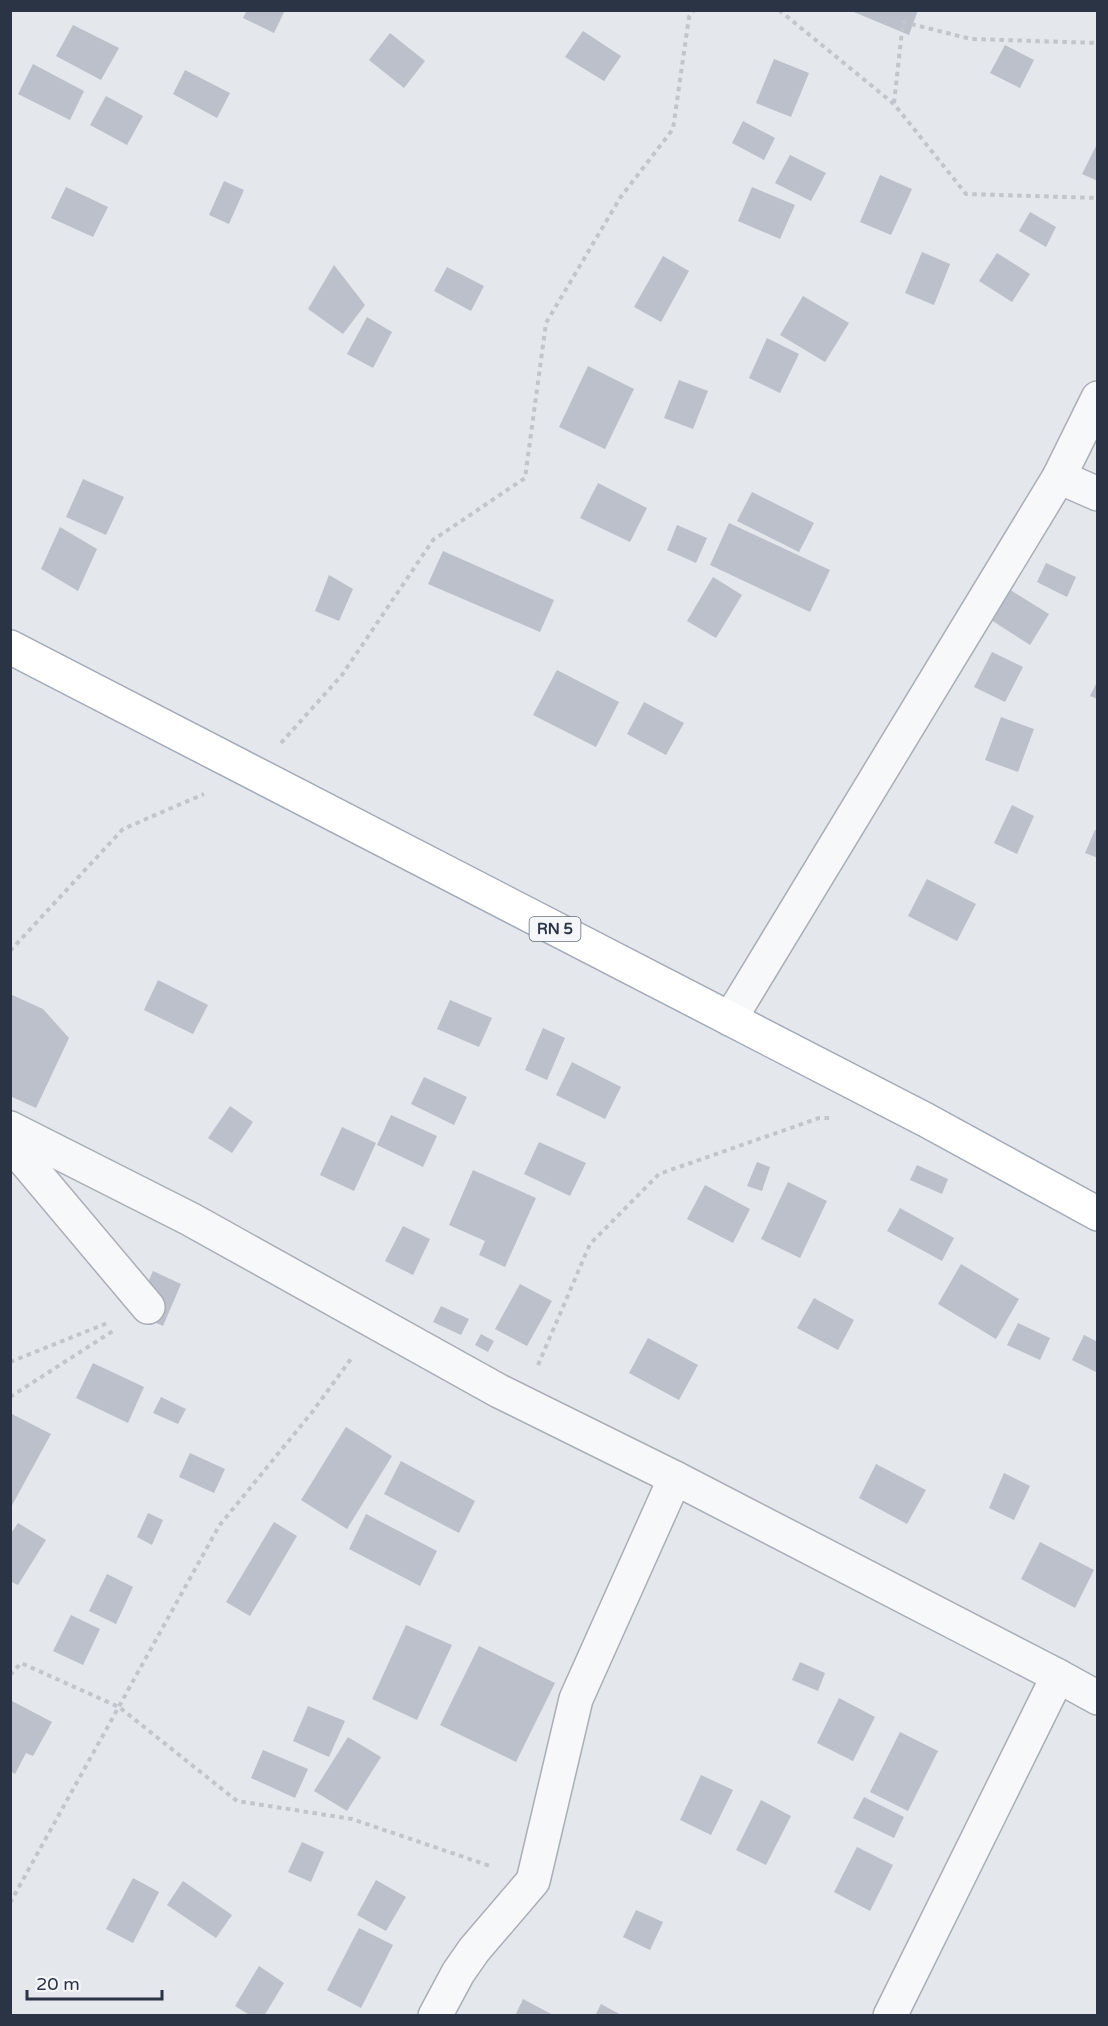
<svg xmlns="http://www.w3.org/2000/svg" width="1108" height="2026" font-family="'Varela Round',sans-serif">
<style>
.building{fill:#bbc0ca}
.lines{fill:none;stroke-linecap:round;stroke-linejoin:round}
.minor-casing{stroke:#a9aeb7;stroke-width:36}
.primary-casing{stroke:#a3abb8;stroke-width:36}
.path{stroke:#c2c5cb;stroke-width:4;stroke-dasharray:4.5 4.5;stroke-linecap:butt}
.minor{stroke:#f7f8fa;stroke-width:33}
.primary{stroke:#fff;stroke-width:33}
.labels{text-anchor:middle;dominant-baseline:central;stroke-width:6;stroke-linejoin:round;paint-order:stroke}
.shield{fill:#f4f6f9;stroke:#676e7b;stroke-width:1.5}
.shield-label{font-size:15px;font-weight:bold;fill:#2b3445}
</style>
<rect width="100%" height="100%" fill="#e4e7ec"/>
<g class="building">
<polygon points="247,10 285,10 274,33 243,18"/>
<polygon points="849,10 918,10 909,35"/>
<polygon points="73,25 119,48 101,80 56,56"/>
<polygon points="583,31 621,56 604,81 565,57"/>
<polygon points="390,33 425,61 404,88 369,60"/>
<polygon points="1005,45 1034,60 1020,88 990,73"/>
<polygon points="774,59 809,73 791,117 756,103"/>
<polygon points="33,64 84,91 70,120 18,94"/>
<polygon points="185,70 230,93 217,118 173,94"/>
<polygon points="106,96 143,116 127,145 90,125"/>
<polygon points="743,121 775,138 764,160 732,143"/>
<polygon points="1098,142 1098,181 1082,174"/>
<polygon points="790,155 826,173 811,201 775,183"/>
<polygon points="880,175 912,189 891,235 860,222"/>
<polygon points="224,181 244,190 229,224 209,215"/>
<polygon points="66,187 108,207 93,237 51,218"/>
<polygon points="752,187 795,205 780,239 738,221"/>
<polygon points="1030,212 1056,227 1046,247 1019,231"/>
<polygon points="922,252 950,264 934,305 905,293"/>
<polygon points="997,253 1030,274 1012,302 979,281"/>
<polygon points="663,256 689,271 661,322 634,307"/>
<polygon points="334,265 365,305 343,334 308,309"/>
<polygon points="447,267 484,286 471,311 434,291"/>
<polygon points="803,296 849,323 825,362 780,335"/>
<polygon points="367,317 392,332 373,368 347,354"/>
<polygon points="767,338 799,354 780,393 749,378"/>
<polygon points="588,366 634,389 605,449 559,427"/>
<polygon points="679,380 708,391 693,429 664,418"/>
<polygon points="83,479 124,497 106,535 66,517"/>
<polygon points="598,483 647,508 630,542 580,518"/>
<polygon points="752,492 814,523 799,552 737,521"/>
<polygon points="729,523 830,570 810,612 710,565"/>
<polygon points="677,525 707,538 696,563 667,550"/>
<polygon points="60,527 97,549 78,591 41,569"/>
<polygon points="443,551 554,600 540,632 428,584"/>
<polygon points="1046,563 1076,577 1067,597 1037,582"/>
<polygon points="329,575 353,589 339,621 315,611"/>
<polygon points="713,577 742,595 716,638 687,621"/>
<polygon points="1007,588 1049,614 1030,645 988,618"/>
<polygon points="992,652 1023,667 1005,702 974,687"/>
<polygon points="557,670 619,702 596,747 533,715"/>
<polygon points="1098,680 1098,699 1090,696"/>
<polygon points="644,702 684,723 666,755 627,734"/>
<polygon points="1001,717 1034,729 1018,772 985,760"/>
<polygon points="1012,805 1034,816 1017,854 994,843"/>
<polygon points="1095,830 1098,831 1098,858 1085,853"/>
<polygon points="927,879 976,904 957,941 908,916"/>
<polygon points="158,980 208,1005 193,1034 144,1010"/>
<polygon points="10,994 43,1009 69,1038 36,1108 10,1096"/>
<polygon points="450,1000 492,1018 479,1047 437,1029"/>
<polygon points="543,1028 565,1038 547,1080 525,1070"/>
<polygon points="572,1062 621,1087 605,1119 556,1095"/>
<polygon points="424,1077 467,1097 454,1125 411,1104"/>
<polygon points="230,1106 253,1122 232,1153 208,1138"/>
<polygon points="391,1115 437,1136 423,1167 377,1145"/>
<polygon points="342,1127 376,1143 354,1191 320,1175"/>
<polygon points="539,1142 586,1163 570,1196 524,1174"/>
<polygon points="757,1162 770,1167 762,1191 747,1186"/>
<polygon points="917,1165 948,1179 942,1194 910,1180"/>
<polygon points="473,1170 536,1198 505,1267 479,1255 485,1241 449,1225"/>
<polygon points="788,1182 827,1201 800,1258 761,1239"/>
<polygon points="705,1185 750,1209 733,1243 687,1219"/>
<polygon points="900,1208 954,1238 942,1261 887,1231"/>
<polygon points="403,1226 430,1239 413,1275 385,1261"/>
<polygon points="961,1264 1019,1299 996,1339 938,1304"/>
<polygon points="153,1271 181,1284 163,1326 134,1313"/>
<polygon points="520,1284 552,1301 527,1346 495,1329"/>
<polygon points="814,1298 854,1320 838,1350 797,1328"/>
<polygon points="441,1306 469,1319 461,1335 433,1322"/>
<polygon points="1018,1323 1050,1338 1040,1360 1007,1345"/>
<polygon points="481,1334 494,1341 488,1352 475,1345"/>
<polygon points="1084,1335 1098,1342 1098,1373 1072,1360"/>
<polygon points="648,1338 698,1365 679,1400 629,1373"/>
<polygon points="93,1363 144,1387 128,1423 76,1398"/>
<polygon points="161,1397 186,1409 178,1424 153,1413"/>
<polygon points="12,1414 51,1434 10,1509 10,1417"/>
<polygon points="346,1427 392,1456 347,1529 301,1500"/>
<polygon points="190,1453 225,1469 214,1493 179,1477"/>
<polygon points="401,1461 475,1501 459,1533 384,1494"/>
<polygon points="876,1464 926,1490 907,1524 859,1498"/>
<polygon points="1004,1473 1030,1486 1014,1520 989,1508"/>
<polygon points="148,1513 163,1520 152,1545 137,1537"/>
<polygon points="366,1514 437,1551 420,1586 349,1549"/>
<polygon points="274,1522 297,1536 250,1616 226,1602"/>
<polygon points="18,1523 46,1540 18,1585 10,1581 10,1535"/>
<polygon points="1040,1542 1094,1570 1075,1608 1021,1579"/>
<polygon points="107,1574 133,1587 116,1624 89,1611"/>
<polygon points="71,1615 100,1629 83,1665 53,1651"/>
<polygon points="406,1625 452,1645 417,1720 372,1699"/>
<polygon points="479,1646 555,1683 516,1762 440,1725"/>
<polygon points="800,1662 825,1673 818,1691 792,1680"/>
<polygon points="839,1698 875,1717 853,1761 817,1743"/>
<polygon points="12,1701 52,1722 33,1756 26,1753 15,1774 10,1771 10,1704"/>
<polygon points="308,1706 345,1721 329,1757 293,1741"/>
<polygon points="900,1732 938,1751 908,1811 870,1792"/>
<polygon points="348,1737 381,1757 347,1811 314,1791"/>
<polygon points="263,1750 308,1769 295,1798 251,1778"/>
<polygon points="701,1775 733,1790 711,1835 680,1820"/>
<polygon points="864,1797 904,1817 894,1838 853,1818"/>
<polygon points="761,1800 791,1816 766,1865 736,1850"/>
<polygon points="302,1842 324,1852 311,1882 288,1872"/>
<polygon points="857,1847 893,1865 870,1911 834,1892"/>
<polygon points="133,1878 159,1892 133,1943 106,1929"/>
<polygon points="376,1880 406,1897 386,1931 357,1915"/>
<polygon points="183,1881 232,1915 216,1938 167,1905"/>
<polygon points="636,1910 663,1922 650,1950 623,1937"/>
<polygon points="359,1928 393,1945 361,2008 327,1990"/>
<polygon points="259,1966 284,1983 264,2016 251,2016 235,2006"/>
<polygon points="523,1999 555,2016 515,2016"/>
<polygon points="601,2004 623,2016 595,2016"/>
</g>
<g class="lines">
<g class="minor-casing">
<g id="minor">
<polyline points="1059,477 1098,494"/>
<polyline points="730,1019 1059,477 1098,398"/>
<polyline points="10,1128 190,1219 499,1391 675,1478 1058,1676 1098,1698"/>
<polyline points="10,1143 148,1307"/>
<polyline points="435,2016 458,1973 474,1950 533,1881 576,1699 675,1478"/>
<polyline points="890,2016 1058,1676"/>
</g>
</g>
<g class="primary-casing">
<polyline id="primary" points="10,647 926,1120 1098,1214"/>
</g>
<g class="path">
<polyline points="779,10 894,104 966,194 1098,198"/>
<polyline points="894,103 903,22 971,39 1098,43"/>
<polyline points="281,743 342,675 433,540 525,478 546,323 620,198 673,129 689,17 694,10"/>
<polyline points="10,951 123,829 204,794"/>
<polyline points="10,1362 110,1322"/>
<polyline points="538,1365 590,1244 659,1174 819,1118 832,1118"/>
<polyline points="10,1397 116,1329"/>
<polyline points="10,1675 21,1663 119,1707 237,1801 352,1819 493,1867"/>
<polyline points="10,1903 219,1526 313,1411 353,1356"/>
</g>
<use href="#minor" class="minor"/>
<use href="#primary" class="primary"/>
</g>
<g class="labels">
<rect class="shield" x="529.5" y="917" width="51" height="24" rx="4.5"/>
<g class="shield-label">
<text x="555" y="929">RN 5</text>
</g>
</g>
<rect width="1108" height="2026" fill="none" stroke="#2b3445" stroke-width="24"/>
<path d="M27 1990v9h135v-9" fill="none" stroke="#2b3445" stroke-width="3"/>
<text x="36" y="1990" font-size="18" fill="#2b3445" stroke="#f4f6f9" stroke-width="4.5" paint-order="stroke">20 m</text>
</svg>
